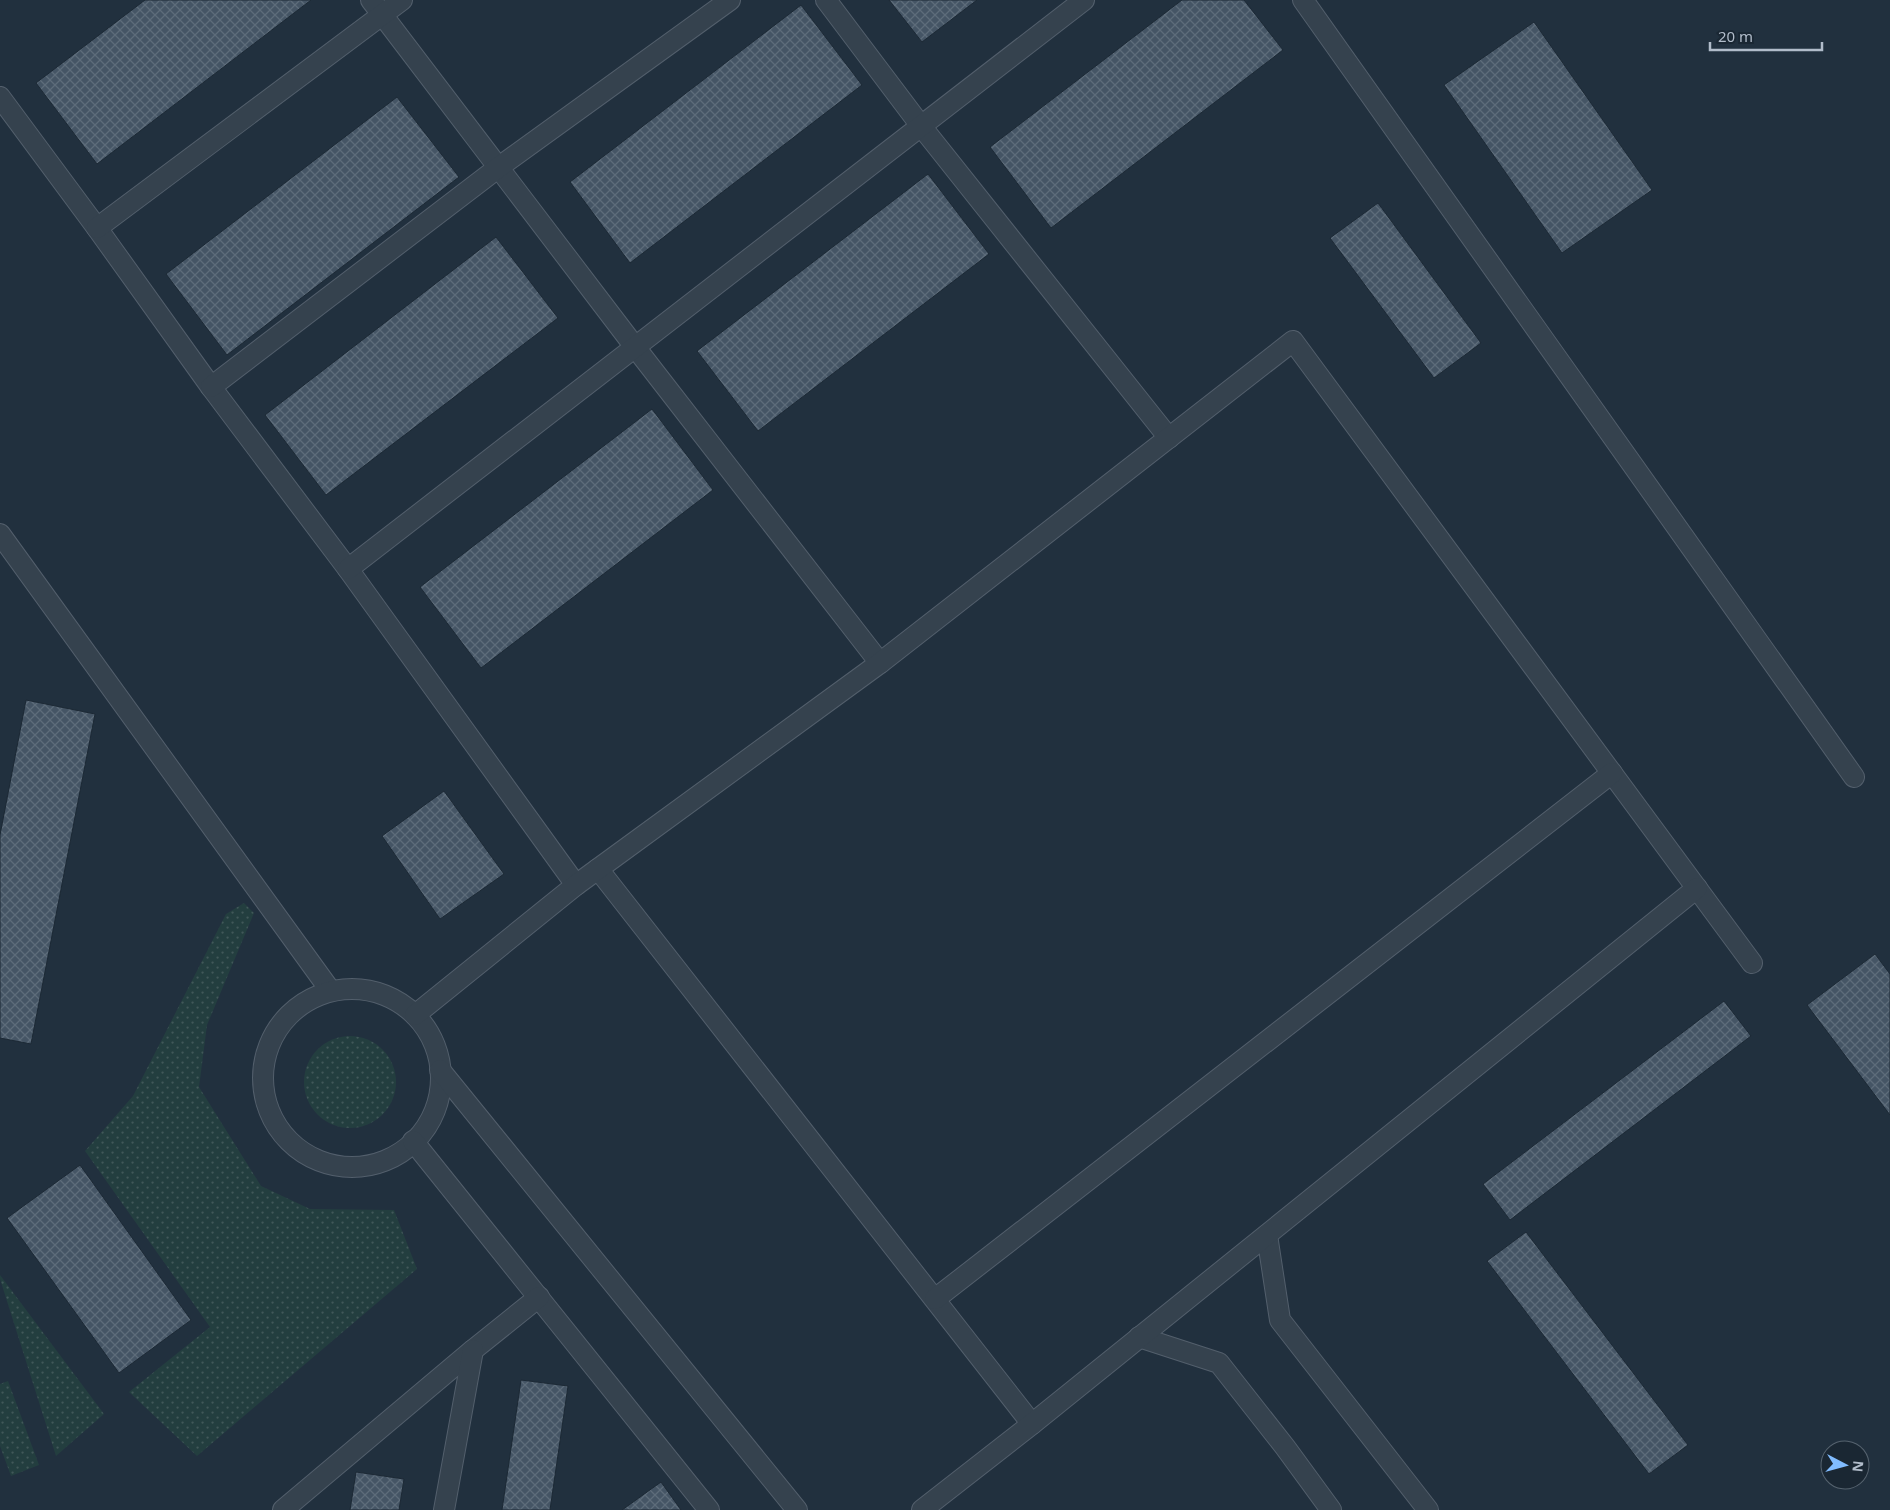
<svg xmlns="http://www.w3.org/2000/svg" width="1890" height="1510" font-family="'Noto Sans',sans-serif">
<style>
.grass{fill:url(#grass-dots)}
.building{fill:url(#building-cross-hatch);stroke:#1c2935}
.lines{fill:none;stroke-linecap:round;stroke-linejoin:round}
.lane-casing{stroke:#535f6c;stroke-width:22}
.lane{stroke:#35424e;stroke-width:20}
</style>
<defs>
<pattern id="grass-dots" width="8" height="8" patternUnits="userSpaceOnUse" patternTransform="scale(1.25)"><rect width="8" height="8" fill="#233e3f"/><path d="M2 2h.1M6 6h.1" fill="none" stroke="#415859" stroke-width="1.8" stroke-linecap="round"/></pattern>
<pattern id="building-cross-hatch" width="8" height="8" patternUnits="userSpaceOnUse" patternTransform="scale(1.25)"><rect width="8" height="8" fill="#455565"/><path d="M0 0l8 8M0 8l8-8" fill="none" stroke="#5d6c7a"/></pattern>
</defs>
<rect width="100%" height="100%" fill="#21303e"/>
<g class="grass">
<polygon points="244,903 254,913 207,1025 199,1087 261,1186 310,1209 394,1210 417,1269 197,1456 129,1392 210,1327 85,1151 133,1096 226,914"/>
<circle cx="350" cy="1082" r="46"/>
<polygon points="0,1275 104,1414 56,1456 0,1279"/>
<polygon points="8,1381 39,1465 11,1476 0,1446 0,1384"/>
</g>
<g class="building">
<polygon points="145,0 311,0 97,164 36,83"/>
<polygon points="889,0 977,0 922,42"/>
<polygon points="1182,0 1244,0 1283,50 1051,228 990,147"/>
<polygon points="801,5 862,85 630,263 570,182"/>
<polygon points="1534,22 1652,190 1562,253 1444,85"/>
<polygon points="397,97 459,177 227,355 166,274"/>
<polygon points="928,174 989,254 758,431 697,351"/>
<polygon points="1378,203 1481,343 1434,378 1330,238"/>
<polygon points="496,237 558,318 326,495 265,415"/>
<polygon points="652,409 713,490 481,668 420,587"/>
<polygon points="26,700 95,714 31,1044 0,1038 0,835"/>
<polygon points="444,791 504,874 440,919 382,836"/>
<polygon points="1875,954 1890,974 1890,1115 1807,1005"/>
<polygon points="1724,1001 1751,1036 1510,1220 1483,1184"/>
<polygon points="80,1165 191,1320 119,1373 7,1218"/>
<polygon points="1526,1232 1688,1445 1649,1474 1487,1261"/>
<polygon points="521,1380 568,1386 550,1510 502,1510"/>
<polygon points="356,1472 404,1479 399,1510 350,1510"/>
<polygon points="661,1482 681,1510 622,1510"/>
</g>
<g class="lines">
<g class="lane-casing">
<g id="lane">
<polyline points="371,0 635,347 880,663"/>
<polyline points="826,0 921,126 1169,438"/>
<polyline points="1303,0 1854,777"/>
<polyline points="0,97 97,228 211,387 348,569 576,885"/>
<polyline points="97,228 402,0"/>
<polyline points="211,387 499,167 730,0"/>
<polyline points="0,534 330,990"/>
<polyline points="348,569 1084,0"/>
<polyline points="598,869 1032,1424"/>
<circle cx="352" cy="1078" r="89"/>
<polyline points="415,1015 576,885 880,663 1293,341 1752,963"/>
<polyline points="440,1070 797,1510"/>
<polyline points="413,1141 709,1510"/>
<polyline points="1267,1235 1280,1320 1428,1510"/>
<polyline points="935,1299 1612,773"/>
<polyline points="1139,1337 1219,1363 1285,1447 1331,1510"/>
<polyline points="283,1510 473,1350 539,1297"/>
<polyline points="444,1510 473,1350"/>
<polyline points="922,1510 1032,1424 1697,888"/>
</g>
</g>
<use href="#lane" class="lane"/>
</g>
<g transform="translate(1845 1465) rotate(96)"><circle r="24" fill="#1a2733" stroke="#56636f"/>
<path d="M0-4L9 19L0 12L-9 19Z" fill="#81bcff"/>
<text y="-8" font-size="14" font-weight="bold" text-anchor="middle" fill="#b1bcca">N</text>
</g>
<path d="M1710 42v8h112v-8" fill="none" stroke="#b1bcca" stroke-width="2.5"/>
<text x="1718" y="42" font-size="15" fill="#b1bcca" stroke="#1a2733" stroke-width="4" paint-order="stroke">20 m</text>
</svg>
